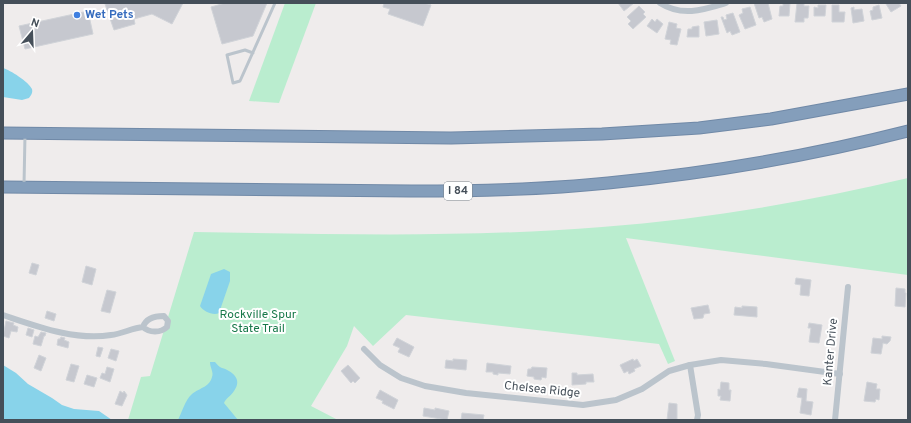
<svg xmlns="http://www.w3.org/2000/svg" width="911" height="423" font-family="Overpass,sans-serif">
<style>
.green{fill:#baedcf}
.water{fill:#88d3ea}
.building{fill:#c6c8cf;stroke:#d0d3d8}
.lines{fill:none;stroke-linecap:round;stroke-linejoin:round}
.motorway-casing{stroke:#7089a7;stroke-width:13}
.service{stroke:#bbc4cc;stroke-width:3}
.minor{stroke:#bbc4cc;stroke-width:6}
.motorway{stroke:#849ebb;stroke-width:11}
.shop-dot{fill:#3f7fe0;stroke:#fff;stroke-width:1.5}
.labels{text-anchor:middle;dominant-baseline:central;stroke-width:4;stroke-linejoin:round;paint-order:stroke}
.shield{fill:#fff;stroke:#7d848b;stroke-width:1}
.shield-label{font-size:11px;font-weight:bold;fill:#454f59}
.shop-label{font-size:12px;font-weight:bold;fill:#366cbe;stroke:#fff;text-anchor:start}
.park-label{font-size:12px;fill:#18794a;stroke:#fff}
.street-label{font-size:12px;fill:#454f59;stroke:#fff}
</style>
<rect width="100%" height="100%" fill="#efecec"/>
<g class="green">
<polygon points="285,3 316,3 279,103 249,101"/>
<path d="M908,178V275L626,238L675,361L668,364L659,344L406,315L373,346L354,326L347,346L311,406L338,420H128L141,377L150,376L194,232C330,234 466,238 602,227C705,219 807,202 908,178Z"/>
</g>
<g class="water">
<path d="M3,68C10,70 29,82 32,89C33,93 31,95 29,98L22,100L3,97Z"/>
<path d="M224,269L230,272V281L219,313C213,316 203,311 200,306L211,274Z"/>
<path d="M210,362H215C217,364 219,367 222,368C232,371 243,379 234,391C231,396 226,398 224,403L238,420H178C181,414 186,399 191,395C198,388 209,388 212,377C214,372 210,368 210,362Z"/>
<polygon points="3,365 16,373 28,384 52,398 62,405 74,409 99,411 112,420 3,420"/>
</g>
<g class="building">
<polygon points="108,3 183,3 172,24 152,14 134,19 135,24 114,30 105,4"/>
<polygon points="225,3 267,3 253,36 222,44 211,7"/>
<polygon points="384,3 424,3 431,5 423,26 388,14 390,9 383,7"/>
<polygon points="618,3 634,3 624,11"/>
<polygon points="754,3 768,3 772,19 764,22 762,17 759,18"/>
<polygon points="783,3 790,3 789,16 779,16 780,6 783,6"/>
<polygon points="797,3 804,3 804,6 809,6 808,18 804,18 804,22 795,22"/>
<polygon points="889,3 899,3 901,6 891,12 886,4"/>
<polygon points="818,5 826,5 825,16 814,16 814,7 818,8"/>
<polygon points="832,5 839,5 839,12 845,12 844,22 832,22"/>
<polygon points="879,5 882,18 872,20 870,11 873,10 873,7"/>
<polygon points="639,6 645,12 643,14 646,17 633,29 628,24 631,21 627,17"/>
<polygon points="750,7 756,25 745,29 739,15 743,13 742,9"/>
<polygon points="854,7 854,10 862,9 864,21 853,23 851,8"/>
<polygon points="88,11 93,34 25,49 19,26"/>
<polygon points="733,13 740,32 732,35 730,31 727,33 721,17 723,17 724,20 727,19 726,15"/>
<polygon points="652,19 655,22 657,19 663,24 657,33 647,26"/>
<polygon points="717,20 719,34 706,36 704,22"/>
<polygon points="669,22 677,24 676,28 681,29 677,45 670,44 671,40 665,39"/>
<polygon points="698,26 699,26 699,37 687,37 688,29 692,29 692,27"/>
<polygon points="32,263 39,265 36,275 29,273"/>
<polygon points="86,266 96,269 92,285 82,282"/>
<polygon points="796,278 811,280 809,296 800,295 801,285 795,284"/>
<polygon points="896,288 905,289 905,293 906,293 905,307 895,306"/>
<polygon points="107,290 116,292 110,313 101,311"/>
<polygon points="708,305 710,313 704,314 703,318 694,319 691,308"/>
<polygon points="742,306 757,307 757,317 734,315 735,307 742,308"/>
<polygon points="47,311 56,314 54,321 45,318"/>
<polygon points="6,321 14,323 13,325 18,327 17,332 11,331 9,338 3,336"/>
<polygon points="809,323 822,325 819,343 809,342 811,328 808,328"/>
<polygon points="28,328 34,330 32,337 26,335"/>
<polygon points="41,332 46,333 45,336 44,336 41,346 33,344 35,336 38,337"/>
<polygon points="882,336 891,337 890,341 887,344 883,343 881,354 871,353 873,338 882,339"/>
<polygon points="61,337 65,338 64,340 69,342 68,348 57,345 58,339 60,339"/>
<polygon points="397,338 414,347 409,357 398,352 400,348 393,345"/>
<polygon points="98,347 103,348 100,357 96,356"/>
<polygon points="111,349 119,351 116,361 108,358"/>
<polygon points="39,355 46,358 41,371 34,368"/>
<polygon points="453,359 467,360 466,370 445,368 446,360 453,361"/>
<polygon points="633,359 634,361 637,359 641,366 634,369 635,371 629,374 628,371 624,373 620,365"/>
<polygon points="487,363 511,366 510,374 498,373 498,375 493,374 493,372 486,372"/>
<polygon points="71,364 79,366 74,382 66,380"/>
<polygon points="348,365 360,378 355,383 353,381 351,383 341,371"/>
<polygon points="107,367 114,369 110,382 100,378 102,373 105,374"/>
<polygon points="532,367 547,368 546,378 542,377 541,380 534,379 534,377 527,376 528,369 531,369"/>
<polygon points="572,373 577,373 577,375 593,374 594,382 586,382 586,384 572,385"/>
<polygon points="87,375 97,378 94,387 84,384"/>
<polygon points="721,382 729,383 729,390 731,390 730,401 720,400 721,396 718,396 718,389 720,390"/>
<polygon points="867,382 877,384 876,389 880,389 879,400 876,399 875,402 864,401"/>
<polygon points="799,388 807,389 806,401 813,402 811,415 800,413 802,398 797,397"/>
<polygon points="380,390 398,400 394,409 382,403 383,401 376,398"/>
<polygon points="120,391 123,393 124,391 127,395 122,406 115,404"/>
<polygon points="669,403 677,404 677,420 667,420"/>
<polygon points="424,408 435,410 435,408 449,411 447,420 423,416"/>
<polygon points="462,413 484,415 483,420 461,420"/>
</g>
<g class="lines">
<g class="motorway-casing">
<g id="motorway">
<polyline points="3,133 451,138 602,134 699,128 771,119 908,94"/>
<path d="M3,187L411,191C477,191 542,190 608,183C709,173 810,156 908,131"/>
</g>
</g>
<g class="service">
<polyline points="253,53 245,50 227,55 233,83 240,81 275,3"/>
<polyline points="24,185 25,135"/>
</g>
<g class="minor">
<path d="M660,3C682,17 703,10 726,3"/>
<path d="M3,315C36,326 75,341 111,335C122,334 132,328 143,327C149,333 161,333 167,327L168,321L164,316C156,316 146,318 143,327"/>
<polyline points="364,349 380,365 401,378 425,386 466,393 583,405 616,400 642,389 669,371 690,365 721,360 766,364 840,374"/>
<polyline points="690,365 698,415 697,420"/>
<polyline points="835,420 848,287"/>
</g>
<use href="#motorway" class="motorway"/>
</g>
<circle class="shop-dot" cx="77" cy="15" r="4"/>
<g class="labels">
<rect class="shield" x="444" y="182" width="28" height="18" rx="3"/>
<g class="shield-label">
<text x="458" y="191">I 84</text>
</g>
<g class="shop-label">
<text x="85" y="15">Wet Pets</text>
</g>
<g class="park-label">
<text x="258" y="315">Rockville Spur<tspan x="258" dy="14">State Trail</tspan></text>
</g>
<g class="street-label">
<text transform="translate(831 352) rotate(-85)">Kanter Drive</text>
<text transform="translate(542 390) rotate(6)">Chelsea Ridge</text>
</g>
</g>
<rect width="911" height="423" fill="none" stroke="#454f59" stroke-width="8"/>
<g transform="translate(32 32) rotate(19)" stroke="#ffffff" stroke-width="3" paint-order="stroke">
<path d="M0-3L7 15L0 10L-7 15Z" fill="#454f59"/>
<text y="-6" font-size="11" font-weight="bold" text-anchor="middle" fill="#454f59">N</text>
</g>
</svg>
